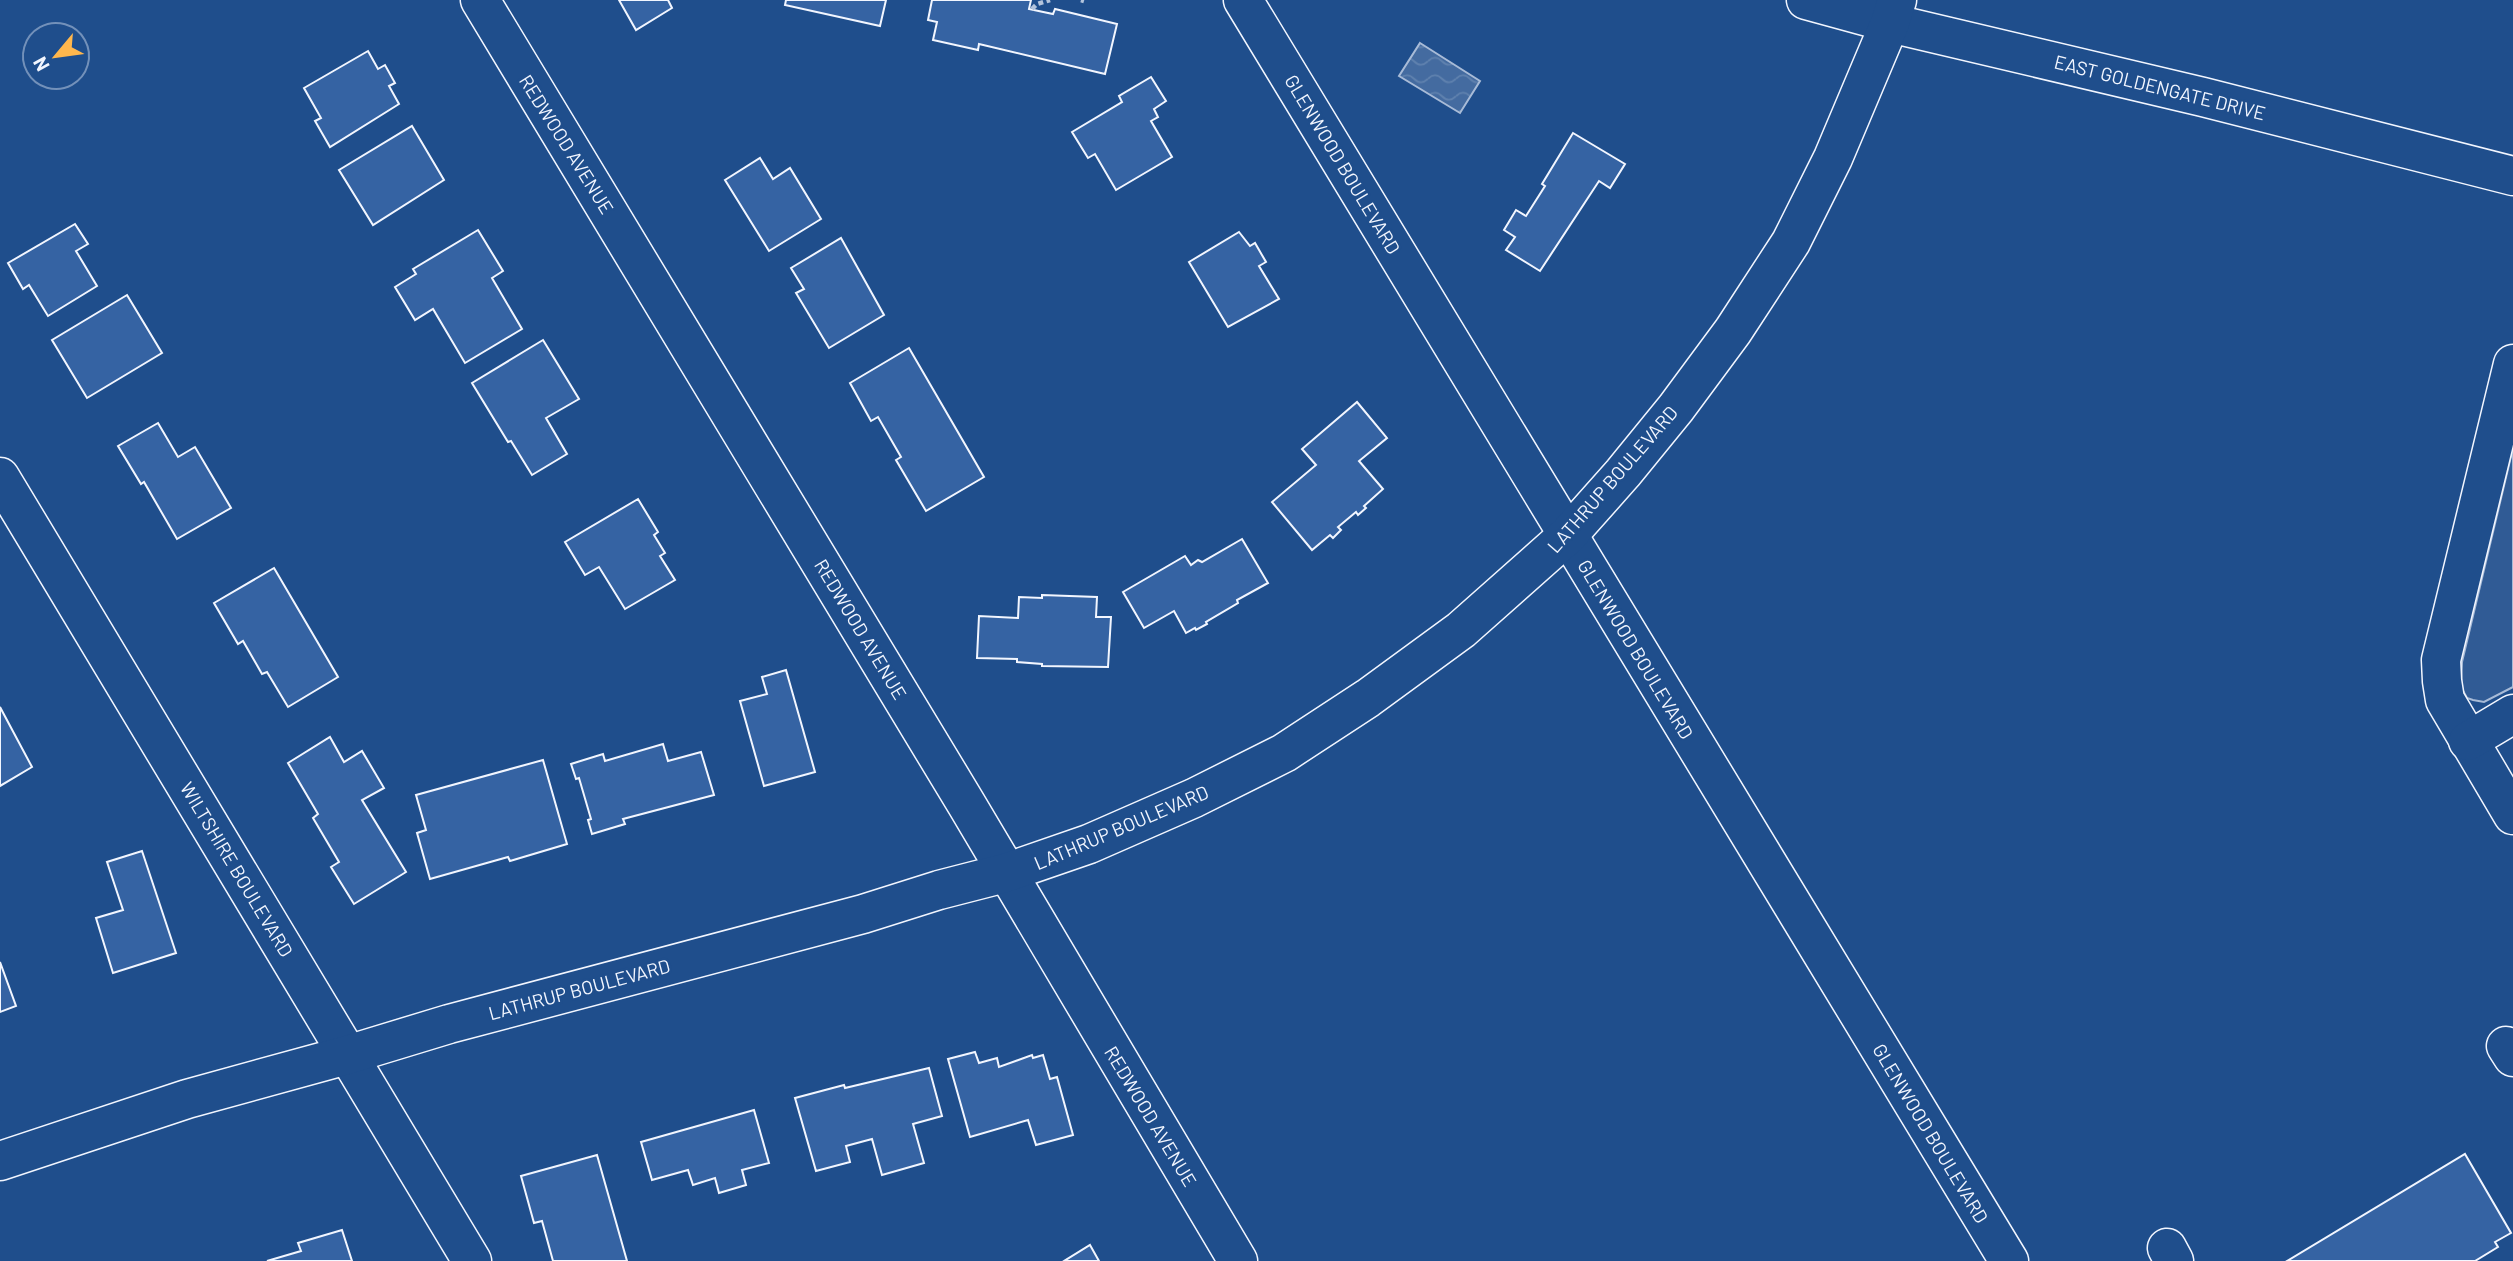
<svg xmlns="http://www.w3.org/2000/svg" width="2513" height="1261" font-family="Barlow,sans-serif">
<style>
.built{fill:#305b95;stroke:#a8bbd7;stroke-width:2}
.water{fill:url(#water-waves);stroke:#a8bbd7;stroke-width:2}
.building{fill:#3563a3;stroke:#f2f6ff;stroke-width:2}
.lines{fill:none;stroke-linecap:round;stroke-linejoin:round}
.minor-casing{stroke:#f2f6ff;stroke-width:41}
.path{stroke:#b3c4dc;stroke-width:4.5;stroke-dasharray:5 3.5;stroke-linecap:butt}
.minor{stroke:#1f4e8c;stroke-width:38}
.labels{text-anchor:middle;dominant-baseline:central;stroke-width:5;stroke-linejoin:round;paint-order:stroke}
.street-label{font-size:19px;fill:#f2f6ff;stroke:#1f4e8c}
</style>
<defs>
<pattern id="water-waves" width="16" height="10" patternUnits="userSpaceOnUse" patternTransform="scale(1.75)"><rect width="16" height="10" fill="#446ba0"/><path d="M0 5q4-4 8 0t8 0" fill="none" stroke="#5f81ae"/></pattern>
</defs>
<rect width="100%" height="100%" fill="#1f4e8c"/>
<polygon class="built" points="2513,448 2513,687 2484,702 2473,700 2467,698 2461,687 2462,662"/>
<polygon class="water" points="1420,43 1480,81 1460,113 1399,76"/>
<g class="building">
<polygon points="619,0 668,0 672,8 636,30"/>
<polygon points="786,0 886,0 880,26 785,5"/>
<polygon points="932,0 1031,0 1029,9 1053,14 1055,9 1117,24 1105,74 979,44 978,50 933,40 937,22 928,20"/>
<polygon points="368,51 378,69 385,65 395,83 389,86 399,104 330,147 315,121 321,118 304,88"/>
<polygon points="1151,77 1166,101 1154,109 1158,117 1151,121 1172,157 1116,190 1095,154 1088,158 1072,132 1122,102 1119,96"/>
<polygon points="412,126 444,180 373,225 339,170"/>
<polygon points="1573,133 1625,164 1610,188 1599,181 1540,271 1506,250 1515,237 1504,230 1516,210 1526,216 1545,186 1542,184"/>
<polygon points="760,158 773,179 790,168 821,219 769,251 725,180"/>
<polygon points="75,224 88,244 76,251 97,286 48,316 29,285 23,289 8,263"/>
<polygon points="478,230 503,271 492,278 522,329 465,363 433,309 415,320 395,287 416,274 413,269"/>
<polygon points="1239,232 1250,246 1255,243 1266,262 1259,266 1279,299 1228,327 1189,262"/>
<polygon points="841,238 884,315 829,348 796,293 804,289 791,268"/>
<polygon points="127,295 162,353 87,398 52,340"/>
<polygon points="543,340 579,399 546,418 567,454 532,475 511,441 508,442 472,383"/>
<polygon points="909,348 984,477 926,511 896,460 901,457 878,417 871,421 850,383"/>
<polygon points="1357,402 1387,438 1359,461 1383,489 1364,506 1366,508 1358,515 1356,512 1338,527 1341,530 1333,538 1330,535 1312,550 1272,502 1316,465 1302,449"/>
<polygon points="158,423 178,457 195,447 231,508 177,539 144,482 141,484 118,446"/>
<polygon points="638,499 658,532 654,535 665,553 660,556 675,580 625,609 599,567 585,575 565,542"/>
<polygon points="1242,539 1268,583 1237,600 1238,603 1206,622 1207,624 1196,630 1195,628 1186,633 1174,611 1144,628 1123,592 1185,556 1191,565 1198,560 1202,562"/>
<polygon points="274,568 338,677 288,707 267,672 262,674 243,641 238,644 214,603"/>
<polygon points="1042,595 1097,597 1096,617 1111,617 1108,667 1042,666 1042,664 1017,662 1017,659 977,658 979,616 1018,618 1019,597 1042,598"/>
<polygon points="786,670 815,772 764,786 740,701 767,694 762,677"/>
<polygon points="0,707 32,767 0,786"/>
<polygon points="330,737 344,762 362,751 384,788 362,800 406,872 354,904 331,867 339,862 313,818 318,814 288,763"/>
<polygon points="663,744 668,761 701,752 714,795 623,819 625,824 592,834 588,820 591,819 579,778 576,779 571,764 603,754 605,761"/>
<polygon points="543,760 567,844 510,861 508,857 430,879 417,833 426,830 416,795"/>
<polygon points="142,851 176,953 113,973 96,918 123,910 107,862"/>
<polygon points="0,962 16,1006 0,1012"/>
<polygon points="975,1052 979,1063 997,1058 999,1067 1032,1055 1033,1058 1043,1055 1050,1079 1057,1077 1073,1135 1036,1145 1028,1120 970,1137 948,1059"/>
<polygon points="929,1068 942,1116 913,1124 924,1163 882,1175 872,1139 846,1146 850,1162 816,1171 795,1098 844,1085 845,1088"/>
<polygon points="754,1110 769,1163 742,1170 746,1185 719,1193 715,1178 693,1185 688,1170 652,1180 641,1142"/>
<polygon points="2465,1154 2511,1233 2495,1242 2498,1247 2475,1261 2287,1261"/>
<polygon points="597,1155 627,1261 553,1261 542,1221 534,1223 521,1176"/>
<polygon points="342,1230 352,1261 267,1261 301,1251 298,1243"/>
<polygon points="1090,1245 1099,1261 1064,1261"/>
</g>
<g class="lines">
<g class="minor-casing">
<g id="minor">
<polyline points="480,0 967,805 1238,1261"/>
<polyline points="1243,0 2009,1261"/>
<polyline points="1806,0 1890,23 2203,97 2513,176"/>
<polyline points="2513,364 2441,660 2442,681 2445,700 2513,815"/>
<polyline points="0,477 472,1261"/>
<polyline points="2468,741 2513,714"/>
<polyline points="2506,1046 2513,1057"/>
<polyline points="0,1161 187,1099 347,1055 449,1024 863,914 939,890 1005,873 1089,844 1194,798 1284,753 1368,698 1461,630 1568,535 1623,473 1676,408 1733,331 1791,242 1833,158 1890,23 1897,0"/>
<polyline points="2167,1248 2174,1261"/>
</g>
</g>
<g class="path">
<polyline points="1081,0 1084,1"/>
<polyline points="1032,9 1037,4 1050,0"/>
</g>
<use href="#minor" class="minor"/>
</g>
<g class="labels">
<g class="street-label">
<text transform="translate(2160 87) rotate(14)">EAST GOLDENGATE DRIVE</text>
<text transform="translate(567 144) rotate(58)">REDWOOD AVENUE</text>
<text transform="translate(1343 164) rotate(59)">GLENWOOD BOULEVARD</text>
<text transform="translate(1612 479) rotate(-49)">LATHRUP BOULEVARD</text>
<text transform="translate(861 629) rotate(59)">REDWOOD AVENUE</text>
<text transform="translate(1636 649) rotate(59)">GLENWOOD BOULEVARD</text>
<text transform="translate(1121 827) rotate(-23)">LATHRUP BOULEVARD</text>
<text transform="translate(237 869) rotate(59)">WILTSHIRE BOULEVARD</text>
<text transform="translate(579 989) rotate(-15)">LATHRUP BOULEVARD</text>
<text transform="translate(1151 1116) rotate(59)">REDWOOD AVENUE</text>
<text transform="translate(1931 1133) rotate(59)">GLENWOOD BOULEVARD</text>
</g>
</g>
<g transform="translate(56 56) rotate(241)"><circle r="33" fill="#1f4e8c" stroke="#7391ba" stroke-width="2"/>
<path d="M0-5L12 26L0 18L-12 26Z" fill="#ffb74d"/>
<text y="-10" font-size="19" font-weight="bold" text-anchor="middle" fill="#f2f6ff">N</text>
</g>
</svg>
